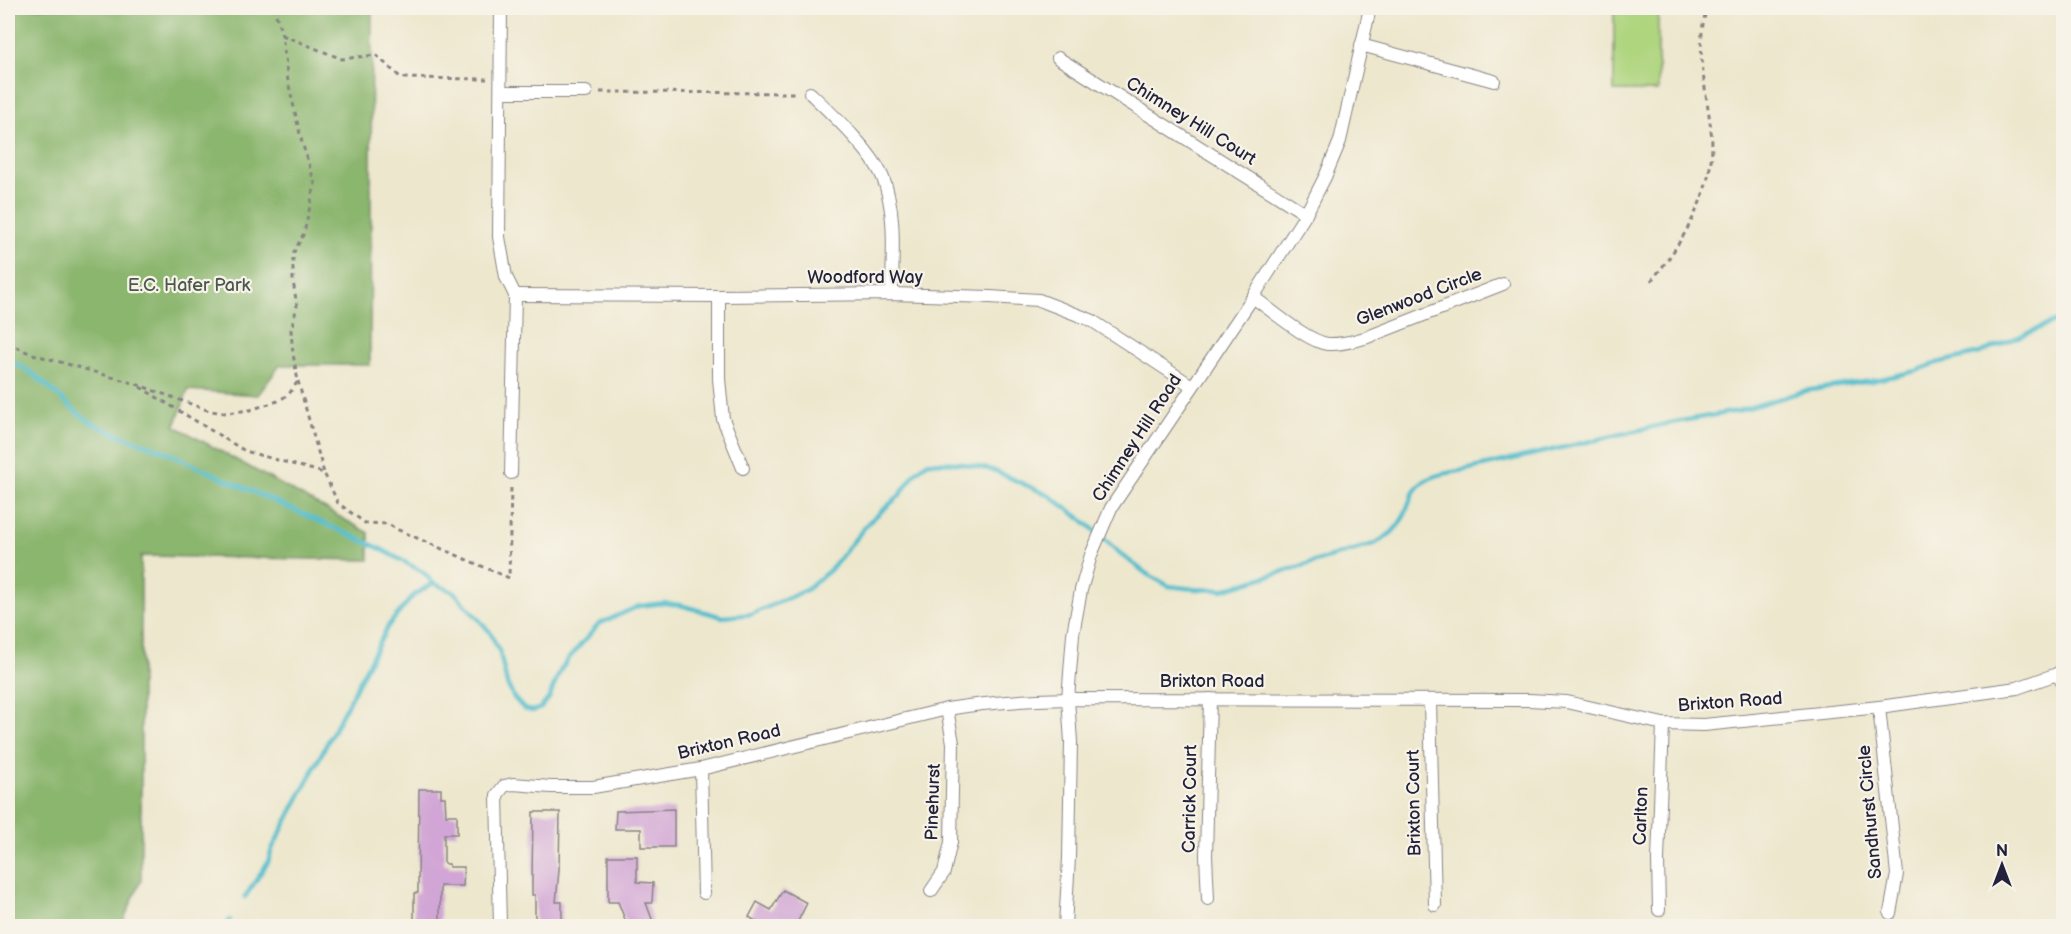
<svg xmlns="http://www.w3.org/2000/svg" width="2071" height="934" font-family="'Balsamiq Sans',sans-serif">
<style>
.green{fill:#afd57f;stroke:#687c5d;stroke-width:1.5}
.forest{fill:#8bb66e;stroke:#566c54;stroke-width:1.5}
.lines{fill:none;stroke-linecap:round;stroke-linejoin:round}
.stream{stroke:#51bdcc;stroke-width:4.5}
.building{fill:#d1a5d5}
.minor-casing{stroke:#888484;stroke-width:14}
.path{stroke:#888484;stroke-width:3;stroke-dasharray:4.5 4.5;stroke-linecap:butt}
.minor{stroke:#fff;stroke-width:12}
.labels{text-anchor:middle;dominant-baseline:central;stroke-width:4.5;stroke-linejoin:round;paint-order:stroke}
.street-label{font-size:18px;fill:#22223b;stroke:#f7f3e8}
.park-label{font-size:18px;fill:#4c584f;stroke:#f7f3e8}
</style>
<rect width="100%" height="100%" fill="#f7f3e8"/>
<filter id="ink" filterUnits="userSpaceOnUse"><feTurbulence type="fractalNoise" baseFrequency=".0167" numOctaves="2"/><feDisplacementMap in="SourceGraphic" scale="12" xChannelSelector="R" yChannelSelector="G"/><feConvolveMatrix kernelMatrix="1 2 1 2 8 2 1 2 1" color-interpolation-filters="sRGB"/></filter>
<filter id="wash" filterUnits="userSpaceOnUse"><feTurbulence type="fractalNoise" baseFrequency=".008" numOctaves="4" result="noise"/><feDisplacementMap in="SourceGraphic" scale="24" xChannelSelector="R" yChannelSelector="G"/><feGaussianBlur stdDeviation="1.35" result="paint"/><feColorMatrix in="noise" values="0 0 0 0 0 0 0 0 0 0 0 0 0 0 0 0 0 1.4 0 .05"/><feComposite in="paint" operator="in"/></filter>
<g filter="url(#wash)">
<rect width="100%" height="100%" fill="#ede7cd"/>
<rect class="green" x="1614" y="8" width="44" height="83"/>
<polygon class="forest" points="8,8 372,8 370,365 280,365 258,395 188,390 175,426 369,533 369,560 141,556 141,880 121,926 8,926"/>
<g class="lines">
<g class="stream">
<path d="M8,360C39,371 64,407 94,424C124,440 159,445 189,463L379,548L423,572L433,583L454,592L490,632L500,653L507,684L514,698L524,709L532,711L541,708L549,698L560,671L569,658L599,624L639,606L664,603L680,605L723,617L752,614L806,590L830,570L869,522L899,496L916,472L928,462L959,463L993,470L1050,496L1084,521L1123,556L1147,574L1169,586L1194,589L1222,590L1374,544C1381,540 1389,536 1394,530C1405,520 1407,505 1414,492C1424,475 1447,473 1465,470L1670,423L1738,411L1804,391L1871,381L1916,371L1937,363L1980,353L2064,318"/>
<polyline points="245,897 268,862 272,849 388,626 413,596 433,583"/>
<polyline points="225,926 230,920"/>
</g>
</g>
<g id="blocks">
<g class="building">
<polygon points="419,789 441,789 441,797 445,797 446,815 457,815 457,834 444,834 444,864 449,864 449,867 464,867 463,886 440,886 440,927 414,927 414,893 418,893"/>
<polygon points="674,809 674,847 641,847 641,829 615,829 616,811"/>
<polygon points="533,812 560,812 559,870 556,902 562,902 562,927 535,927 535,895 532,895 532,879"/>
<polygon points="608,856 637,856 637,882 653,883 652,903 646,903 655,927 628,927 618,902 608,902"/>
<polygon points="783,890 807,903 795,927 765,927 749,917 757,902 771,910"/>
</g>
</g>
</g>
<g filter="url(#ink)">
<use href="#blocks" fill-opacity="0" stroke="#888484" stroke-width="1.5"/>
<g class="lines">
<g class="minor-casing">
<g id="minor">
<polyline points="501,8 499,237 506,277 515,295 511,473"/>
<polyline points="1361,45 1494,81"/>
<polyline points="1058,58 1306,214"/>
<polyline points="501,92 586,92"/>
<path d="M810,93C832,114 872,151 883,178C897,214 892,257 892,294"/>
<polyline points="515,295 719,296 892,294 990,297 1039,300 1091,320 1192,386"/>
<polyline points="719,296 719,379 723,419 743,468"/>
<path d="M1253,297C1270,309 1308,342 1328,344C1341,345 1353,341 1365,338L1503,284"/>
<polyline points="2057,674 2064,685"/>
<polyline points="1430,701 1435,905"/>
<polyline points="1879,707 1897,874 1890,913"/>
<polyline points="701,769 704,893"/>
<polyline points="931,891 944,872 951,842 953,743 947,709"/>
<polyline points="1208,899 1206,856 1210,699"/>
<polyline points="1659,910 1658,860 1663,724"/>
<path d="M500,926L497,795L504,786L513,784L551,787H593L701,769L947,709C987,702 1027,700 1068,699L1529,700L1567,702L1663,724L1704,725L1879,707L2017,688L2057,674L2064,668"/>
<polyline points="1065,926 1069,858 1071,742 1068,699 1073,634 1081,590 1091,555 1111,508 1253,297 1306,214 1325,177 1340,141 1370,8"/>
</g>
</g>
<g class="path">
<polyline points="282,35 342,59 376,55 401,78 487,79"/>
<polyline points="600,92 797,93"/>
<path d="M1651,281C1684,242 1718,184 1711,131C1707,91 1694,47 1707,8"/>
<polyline points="8,343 29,353 136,384 210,411 226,413 250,410 278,401 289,394 298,381 293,354 291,330 297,306 293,281 293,254 304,233 315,184 301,139 288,81 282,35 274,8"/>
<polyline points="298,381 324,473"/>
<polyline points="140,387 245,451 324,473 338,503 365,523 389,524 394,528 509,578 511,487"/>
</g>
<use href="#minor" class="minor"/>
</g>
</g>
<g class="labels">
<g class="street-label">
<text transform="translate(1191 121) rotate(32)">Chimney Hill Court</text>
<text x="865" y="277">Woodford Way</text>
<text transform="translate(1419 297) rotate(-21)">Glenwood Circle</text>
<text transform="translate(1137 438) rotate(-57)">Chimney Hill Road</text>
<text x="1212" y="681">Brixton Road</text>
<text transform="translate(1730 702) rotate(-4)">Brixton Road</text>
<text transform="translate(729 742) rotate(-13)">Brixton Road</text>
<text transform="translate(1190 799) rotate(-89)">Carrick Court</text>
<text transform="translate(933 802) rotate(-88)">Pinehurst</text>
<text transform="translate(1414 803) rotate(-91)">Brixton Court</text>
<text transform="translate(1870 812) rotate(-95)">Sandhurst Circle</text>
<text transform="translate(1641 816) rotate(-88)">Carlton</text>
</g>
<g class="park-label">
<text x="189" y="285">E.C. Hafer Park</text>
</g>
</g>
<rect width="2071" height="934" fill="none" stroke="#f7f3e8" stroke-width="30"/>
<g transform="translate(2002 865)" stroke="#f7f3e8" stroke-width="4.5" paint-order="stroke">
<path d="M0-4.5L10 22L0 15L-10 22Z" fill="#22223b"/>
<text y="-9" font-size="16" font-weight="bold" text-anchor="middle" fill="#22223b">N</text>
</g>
</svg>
